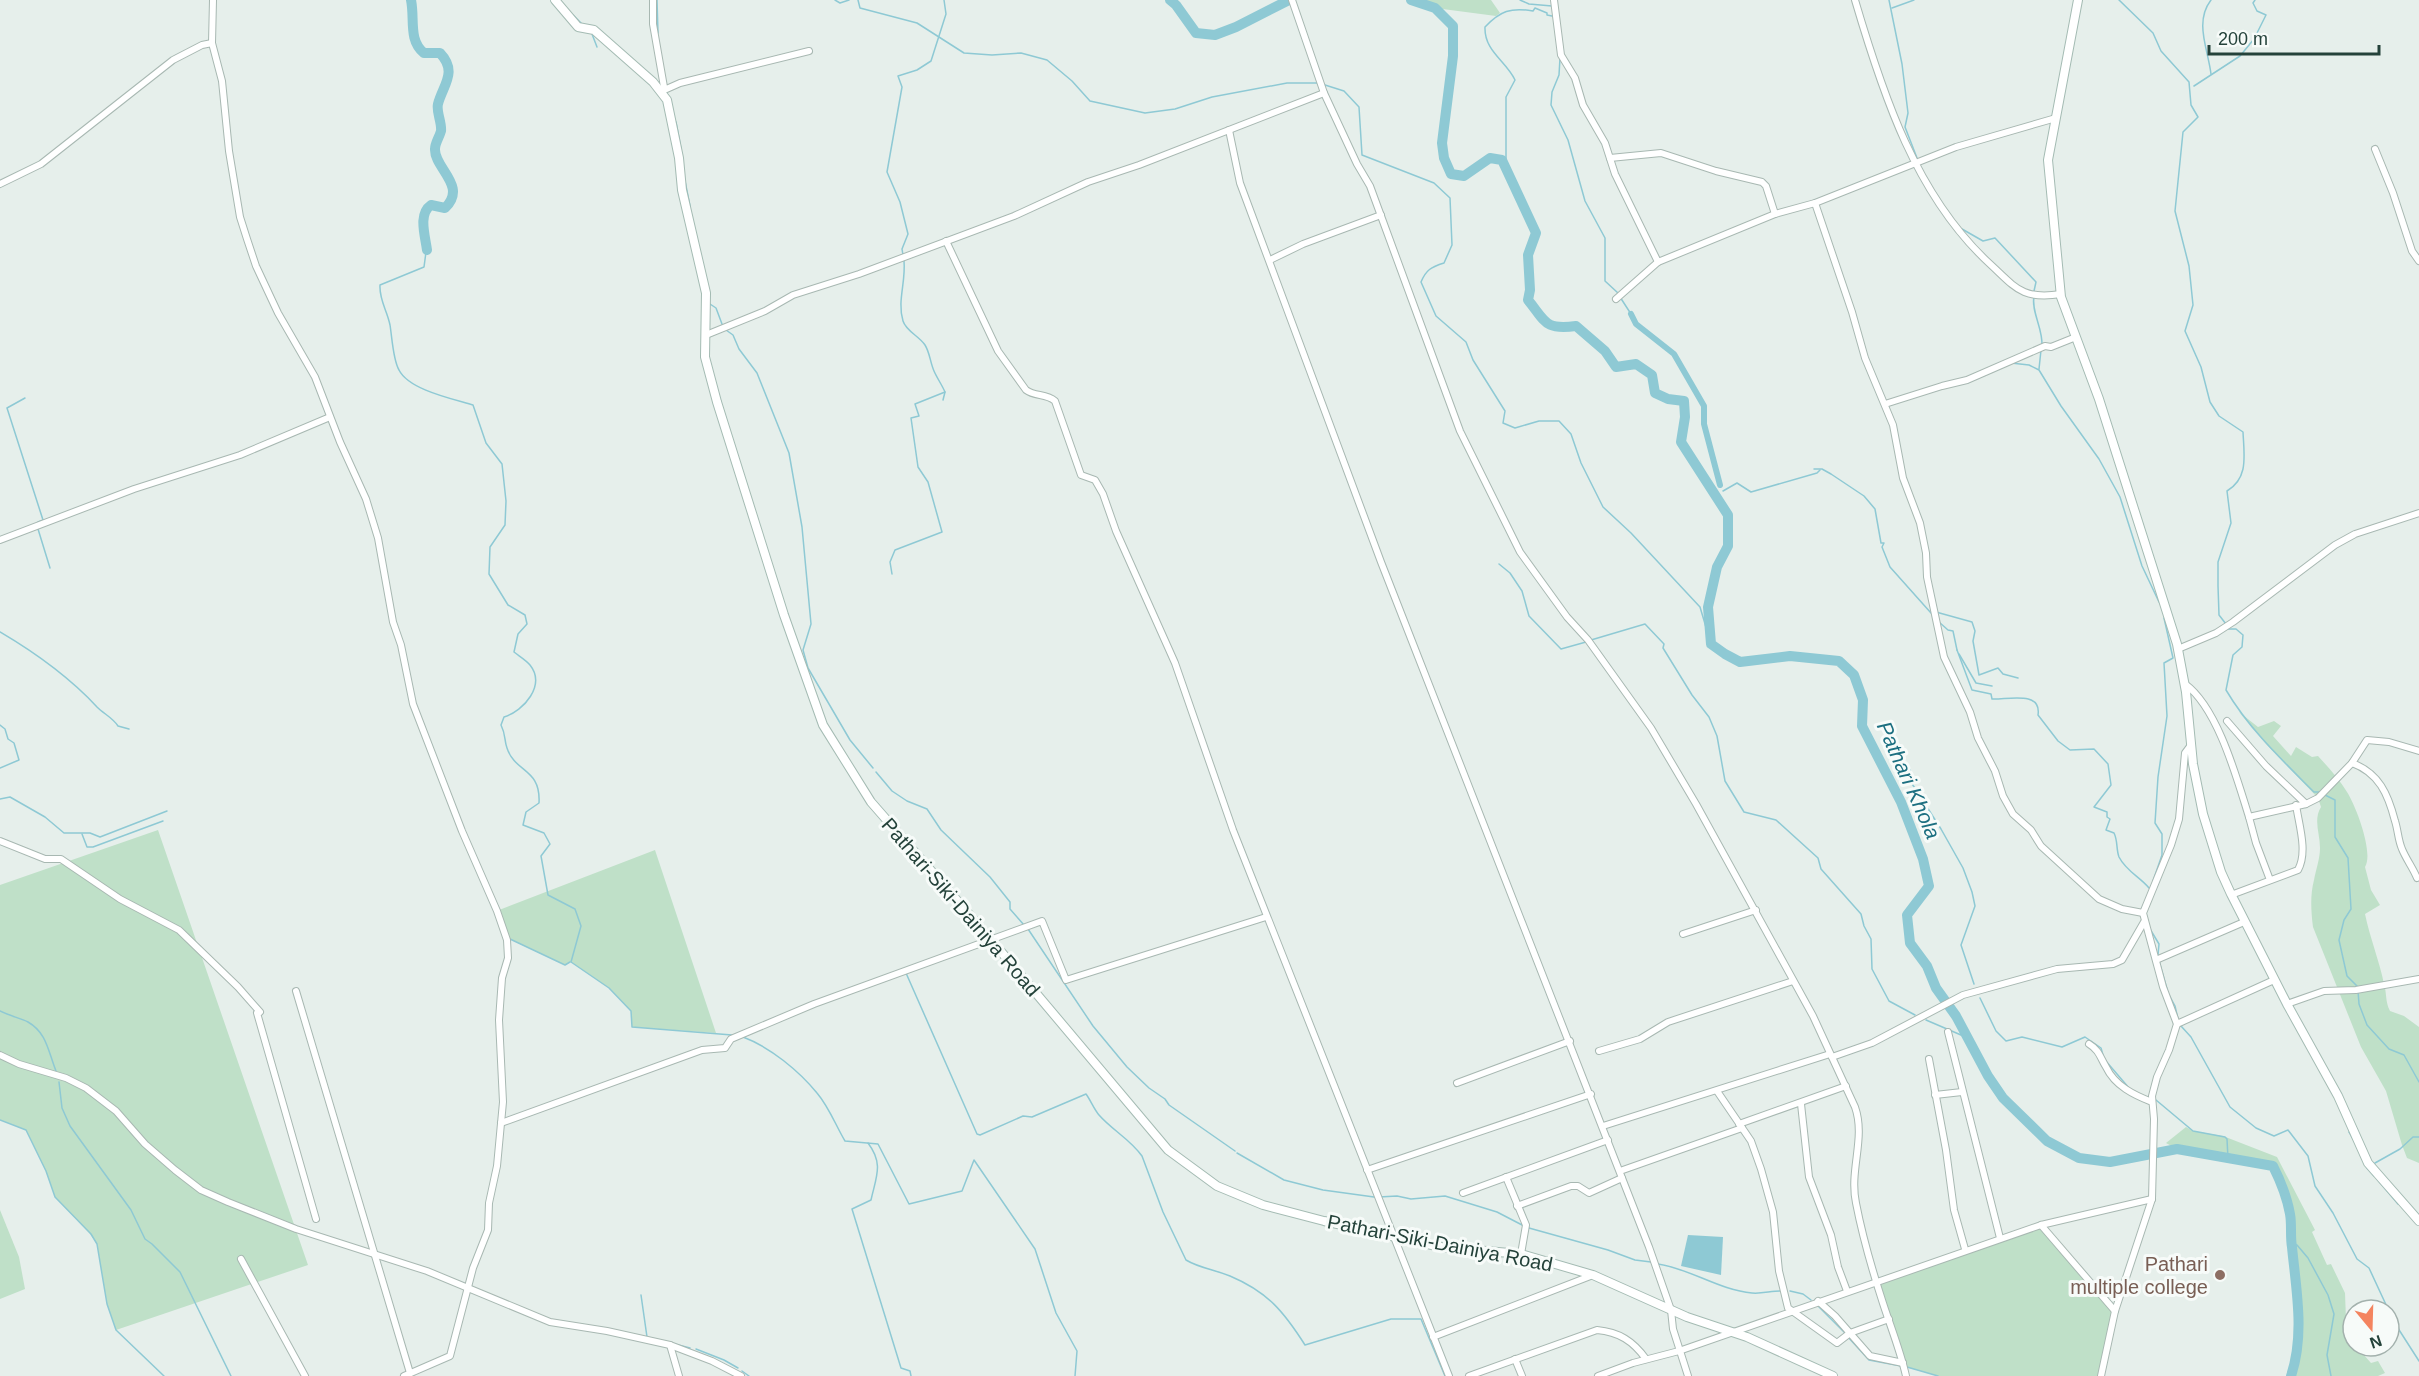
<svg xmlns="http://www.w3.org/2000/svg" width="2419" height="1376" font-family="Arial,sans-serif">
<style>
.green{fill:#bfe0c8}
.water{fill:#8ec9d4}
.lines{fill:none;stroke-linecap:round;stroke-linejoin:round}
.stream{stroke:#8ec9d4;stroke-width:1.5}
.canal{stroke:#8ec9d4;stroke-width:6}
.river{stroke:#8ec9d4;stroke-width:10}
.street-casing{stroke:#a8b8b2;stroke-width:8}
.secondary-casing{stroke:#a4bbb3;stroke-width:10}
.street{stroke:#fff;stroke-width:6}
.secondary{stroke:#fff;stroke-width:8}
.education-dot{fill:#8d6e63;stroke:#f7fbf9;stroke-width:2}
.labels{text-anchor:middle;dominant-baseline:central;stroke-width:6;stroke-linejoin:round;paint-order:stroke}
.street-label{font-size:20px;fill:#24423a;stroke:#f7fbf9}
.education-label{font-size:20px;fill:#785e54;stroke:#f7fbf9;text-anchor:end}
.water-label{font-size:21px;font-style:italic;fill:#1c6f80;stroke:#f7fbf9}
</style>
<rect width="100%" height="100%" fill="#e6efeb"/>
<g class="green">
<polygon points="1411,0 1491,0 1500,13 1496,16 1435,8"/>
<path d="M2239,712L2258,727L2274,721L2281,726L2273,736L2291,756L2296,747L2312,757L2318,756C2328,767 2339,779 2347,792C2356,806 2374,853 2365,867L2371,890L2380,905L2365,914C2370,938 2379,960 2384,984C2387,994 2385,1001 2390,1011L2404,1016L2419,1027V1163L2407,1158L2402,1145L2386,1091L2361,1047L2313,927C2311,911 2310,895 2314,880C2316,869 2320,859 2320,848C2320,833 2313,820 2321,807L2318,798L2266,744Z"/>
<polygon points="158,830 308,1265 116,1330 107,1304 97,1244 90,1234 55,1197 46,1171 26,1130 0,1120 0,885"/>
<polygon points="655,850 716,1033 632,1027 631,1011 609,988 571,962 565,965 505,937 494,912"/>
<path d="M2186,1127L2193,1131L2223,1136L2277,1157L2315,1230L2312,1232L2327,1265L2331,1264L2345,1293L2346,1320L2353,1339V1346H2356L2371,1363L2378,1361L2385,1373L2378,1376H2291C2304,1336 2297,1292 2292,1251C2291,1241 2292,1230 2291,1219C2289,1201 2281,1182 2273,1166L2177,1149L2166,1143Z"/>
<polygon points="0,1210 19,1257 25,1289 0,1299"/>
<polygon points="2041,1225 2115,1311 2101,1376 1938,1376 1906,1367 1876,1281"/>
</g>
<polygon class="water" points="1688,1235 1723,1237 1721,1275 1681,1266"/>
<g class="lines">
<g class="stream">
<polyline points="657,0 658,33"/>
<polyline points="835,0 840,3 849,0"/>
<polyline points="858,0 860,8 917,23 964,53 992,55 1021,53 1047,60 1072,81 1090,101 1145,113 1175,109 1212,97 1287,83 1317,83"/>
<polyline points="1520,0 1529,4 1552,6"/>
<polyline points="1889,0 1902,64 1908,113 1905,127 1917,158"/>
<path d="M2119,0L2153,33L2161,51L2189,82L2191,105L2198,117L2183,132L2175,211L2189,266L2193,305L2185,331L2201,367L2210,402L2219,416L2243,432C2244,455 2249,478 2227,491L2231,523L2218,562V586L2219,615L2226,624"/>
<polyline points="1892,8 1914,0"/>
<polyline points="573,15 582,24"/>
<polyline points="592,34 597,47"/>
<polyline points="1560,58 1559,75 1552,92 1551,105 1568,140 1585,201 1605,238 1605,281 1618,293"/>
<path d="M2211,74C2208,49 2194,22 2211,0"/>
<path d="M1325,85L1344,91L1359,107L1362,155L1434,183L1450,198L1452,245L1444,263C1431,267 1426,270 1421,282L1436,316L1466,342L1473,360L1505,411L1503,423L1515,428L1539,421H1559L1571,434L1581,463L1603,507L1631,533L1700,607L1711,644"/>
<polyline points="2194,86 2240,56 2254,39 2266,15 2257,11 2253,3 2255,0"/>
<polyline points="676,122 681,149"/>
<path d="M1506,167V97L1515,80C1506,61 1484,51 1485,27C1500,11 1511,7 1533,11L1535,8L1547,13V15L1552,16"/>
<polyline points="685,181 690,206"/>
<polyline points="1962,229 1983,241 1995,238 2036,282 2034,291"/>
<path d="M426,252L424,267L380,285C379,300 387,310 390,325C392,337 393,360 399,370C409,390 453,399 473,405L486,443L502,464L506,501L505,525L490,547L489,574L508,605L525,615L527,624L518,634L514,652C519,656 526,660 530,665C546,685 524,711 504,717L501,725C506,735 504,740 507,748C515,773 541,768 539,803L526,812L523,825L544,833L550,844L541,856L548,895L575,909L581,926L571,962L609,988L631,1011L632,1027L732,1035"/>
<polyline points="903,255 902,249 908,234 900,202 887,172 902,87 898,76 917,70 931,61 946,14 944,0"/>
<path d="M904,261C906,282 897,301 903,321C906,331 919,336 925,345C930,353 930,362 934,371C937,378 942,385 945,392L943,400"/>
<path d="M2034,296C2031,312 2043,328 2042,346"/>
<polyline points="1620,297 1631,314"/>
<polyline points="710,304 716,308 722,324"/>
<polyline points="726,330 733,335 739,349 757,373 789,453 802,527 811,624 803,650 808,668 850,740 873,768"/>
<polyline points="2011,363 2029,365 2039,370 2061,406 2099,459 2120,497 2142,566 2159,602"/>
<polyline points="2039,369 2041,350"/>
<polyline points="25,398 7,408 43,520 38,522"/>
<polyline points="1814,469 1822,469 1831,474 1864,496 1875,509 1881,543 1884,543 1882,547 1890,567 1931,613"/>
<polyline points="1723,491 1737,483 1751,492 1817,473 1820,470"/>
<polyline points="38,529 50,568"/>
<polyline points="1499,564 1510,573 1522,591 1529,616 1561,649 1586,642"/>
<polyline points="892,574 890,562 895,550 942,532 928,482 918,467 911,418 919,416 915,404 945,392"/>
<polyline points="1936,612 1972,622 1975,631 1973,641 1979,675 1998,668 2003,674 2018,678"/>
<polyline points="1939,622 1948,630 1953,631 1957,650"/>
<path d="M2228,629H2236L2243,635L2242,647L2233,655L2226,690C2249,729 2282,760 2314,792H2319"/>
<path d="M0,632C34,652 70,678 97,707C104,714 113,718 118,726L129,729"/>
<polyline points="1591,640 1645,624 1664,644 1663,648 1692,695 1709,717 1717,736 1725,781 1744,812 1776,820 1818,858 1821,869 1861,914 1864,926 1871,939 1872,969 1889,1001 1915,1015"/>
<path d="M1957,650L1972,690L1991,694L1992,699C2006,700 2042,690 2038,715L2058,741L2070,750L2094,749L2108,764L2111,785L2094,807L2107,812V817L2110,819L2106,830L2114,833C2118,841 2116,849 2119,857C2126,871 2140,877 2149,888"/>
<polyline points="1959,654 1976,683 1992,686"/>
<path d="M1880,724C1885,735 1894,740 1900,750L1898,759L1900,766L1907,764L1911,772L1909,779L1941,829L1963,868L1972,892L1975,906L1961,945L1974,984"/>
<polyline points="0,725 5,729 8,739 14,743 19,760 0,768"/>
<polyline points="876,772 892,791 907,801 927,809 941,830 990,877 1010,902 1010,909 1024,925"/>
<polyline points="2325,795 2335,800 2335,837 2348,858 2351,909 2344,920 2339,940 2347,976 2358,987"/>
<polyline points="0,799 10,797 45,817 64,833 90,833 100,837 167,811"/>
<polyline points="82,834 87,847 93,847 163,821"/>
<polyline points="2153,881 2162,855 2162,834 2155,823 2158,777 2167,716 2164,663 2173,658 2164,618"/>
<polyline points="1028,929 1093,1026 1127,1067 1149,1088 1165,1099 1169,1105 1235,1151"/>
<polyline points="2150,929 2159,944 2158,955"/>
<polyline points="510,939 565,965 570,962"/>
<polyline points="2159,961 2167,989"/>
<path d="M906,973L977,1134L980,1135L1023,1116L1032,1117L1086,1094C1091,1101 1094,1109 1099,1115C1112,1130 1130,1139 1142,1156L1163,1212L1186,1260C1199,1268 1216,1270 1230,1276C1268,1292 1284,1312 1305,1345L1391,1319H1421L1445,1376"/>
<polyline points="2358,991 2359,1004 2367,1025 2389,1049 2404,1055 2419,1082"/>
<polyline points="2168,993 2175,1006 2178,1019"/>
<polyline points="1980,998 1996,1031 2006,1041 2022,1037 2062,1047 2085,1037 2101,1048 2103,1055"/>
<path d="M0,1011C9,1016 21,1018 28,1022C47,1033 48,1051 56,1071"/>
<polyline points="1926,1020 1968,1038"/>
<polyline points="2181,1026 2191,1037 2230,1107 2256,1128 2274,1136 2288,1130 2308,1156 2315,1186 2333,1213 2357,1259 2369,1268 2394,1322 2419,1361"/>
<path d="M743,1037C770,1047 799,1071 817,1093C829,1107 836,1126 845,1141L878,1144L909,1204L962,1191L974,1160L1035,1249L1056,1313L1077,1351L1075,1376"/>
<polyline points="2105,1060 2129,1088"/>
<polyline points="59,1082 62,1108 70,1126 131,1210 145,1239 152,1244 180,1272 231,1376"/>
<polyline points="2156,1100 2193,1131 2225,1137 2227,1139 2228,1159"/>
<polyline points="0,1120 26,1130 46,1171 55,1197 91,1234 97,1244 107,1304 116,1330 164,1376"/>
<polyline points="2349,1132 2353,1139"/>
<path d="M868,1143C884,1164 876,1177 871,1200L852,1209L901,1368L910,1371L911,1376"/>
<polyline points="1237,1153 1284,1180 1323,1190 1374,1197"/>
<polyline points="2375,1163 2400,1149 2413,1137 2419,1137"/>
<polyline points="2367,1168 2374,1176"/>
<polyline points="2377,1179 2398,1204"/>
<polyline points="1379,1197 1397,1196 1411,1199 1445,1196 1497,1212 1524,1226"/>
<polyline points="1529,1228 1608,1250 1635,1260 1651,1262"/>
<polyline points="2291,1244 2297,1245 2308,1258 2328,1295 2334,1314 2327,1355 2331,1376"/>
<path d="M1658,1264C1691,1269 1719,1290 1752,1293C1761,1294 1771,1291 1780,1291"/>
<polyline points="1790,1291 1803,1294 1811,1300"/>
<polyline points="641,1295 647,1337 690,1348"/>
<polyline points="1818,1306 1845,1333"/>
<polyline points="1848,1337 1869,1360 1901,1366"/>
<polyline points="696,1349 724,1360 738,1368"/>
<polyline points="1907,1367 1938,1376"/>
<polyline points="742,1371 749,1376"/>
</g>
<polyline class="canal" points="1631,314 1636,324 1674,354 1704,406 1704,424 1720,485"/>
<g class="river">
<path d="M411,0C415,19 408,40 424,53H440C458,72 443,85 438,104C436,112 442,122 441,131C439,138 435,143 435,149C434,168 468,186 445,208L431,205C418,214 425,235 427,250"/>
<polyline points="1170,0 1176,5 1196,33 1215,35 1236,27 1289,0"/>
<path d="M1411,0L1435,8L1453,26V56L1442,143L1444,158L1451,174L1464,176L1490,158L1502,160L1536,233L1528,255L1530,290L1528,300C1546,322 1544,330 1576,326L1605,351L1616,367L1636,364L1652,375L1655,393L1668,399L1684,401L1685,417L1681,442L1728,515V546L1717,567L1708,607L1711,644L1725,654L1740,662L1790,656L1839,661L1854,675L1863,700L1862,726L1901,802L1923,859L1929,886L1907,915L1910,943L1927,966L1936,988L1956,1016L1988,1076L2003,1098L2047,1141L2079,1158L2110,1162L2177,1149L2273,1166C2281,1182 2287,1197 2290,1214C2292,1225 2290,1236 2292,1247C2296,1289 2305,1334 2291,1376"/>
</g>
<g class="street-casing">
<g id="street">
<polyline points="213,0 212,43 222,81 229,151 240,217 247,239 256,266 278,313 315,377 340,442 366,499 378,538 393,622 401,645 413,704 462,831 497,911 507,940 508,958 502,978 499,1020 503,1102 497,1166 489,1203 488,1230 473,1268 450,1356 404,1376"/>
<polyline points="653,0 653,24 664,87 662,91 680,83 809,51"/>
<path d="M1292,0L1324,93L1357,164L1370,186L1460,431L1520,552L1567,617L1588,640L1651,728L1696,804L1813,1016L1855,1107C1866,1138 1849,1170 1856,1203C1862,1234 1871,1266 1881,1297C1889,1323 1900,1349 1906,1376"/>
<polyline points="1554,0 1561,55 1575,78 1583,105 1605,143 1615,174 1658,262 1775,214"/>
<path d="M1855,0C1883,95 1916,196 1990,264C2016,288 2022,300 2061,294"/>
<polyline points="1229,130 1240,183 1381,562 1649,1247 1671,1310 1673,1329 1688,1376"/>
<polyline points="2375,149 2393,193 2412,251 2419,261"/>
<polyline points="1610,158 1661,153 1716,171 1762,182 1766,186 1775,214 1815,203 1956,147 2056,118"/>
<polyline points="0,184 41,164 173,60 202,45 212,43"/>
<polyline points="1815,203 1852,312 1865,358 1893,425 1903,478 1920,523 1926,553 1927,577 1944,657 1970,712 1978,738 1995,771 2003,796 2013,814 2031,830 2041,846 2099,899 2122,909 2143,913"/>
<path d="M946,241L998,351L1026,390C1035,397 1046,393 1055,401L1081,475L1095,480L1103,494L1116,531L1175,663L1233,830L1449,1376"/>
<polyline points="1270,260 1303,244 1381,215"/>
<polyline points="1616,299 1658,262"/>
<polyline points="706,335 765,311 793,295 859,274 1014,216 1088,182 1139,165 1324,93"/>
<polyline points="1885,404 1942,386 1967,380 2045,346 2051,347 2076,337"/>
<polyline points="0,540 134,489 240,455 330,417"/>
<polyline points="2178,649 2216,633 2233,622 2335,545 2355,534 2419,513"/>
<path d="M2185,684C2218,708 2237,779 2249,817L2306,804L2318,798L2352,763L2367,740L2389,742L2419,751"/>
<polyline points="2227,721 2266,766 2306,804"/>
<path d="M2352,763C2379,773 2388,794 2395,821C2398,830 2398,840 2402,849C2406,859 2413,868 2417,878"/>
<polyline points="2249,817 2256,843 2270,880"/>
<polyline points="0,841 45,859 61,859 120,899 179,930 238,987 260,1012"/>
<path d="M2231,895L2298,870C2308,852 2299,825 2296,805"/>
<polyline points="1683,934 1756,910"/>
<polyline points="2156,960 2244,922"/>
<polyline points="296,991 410,1373"/>
<polyline points="2287,1004 2324,991 2356,990 2419,979"/>
<polyline points="257,1013 316,1219"/>
<polyline points="2177,1024 2274,980"/>
<polyline points="1948,1032 2000,1238"/>
<path d="M2089,1044C2099,1050 2100,1057 2106,1067C2115,1086 2134,1095 2152,1102"/>
<polyline points="1599,1051 1640,1039 1668,1022 1793,981"/>
<polyline points="0,1055 19,1064 66,1078 86,1088 116,1111 145,1144 175,1170 201,1190 228,1202 296,1229 427,1271 550,1322 607,1331 670,1345 712,1361 741,1376"/>
<polyline points="1832,1057 1872,1043 1963,995 2057,969 2113,964 2122,960 2144,922"/>
<polyline points="1929,1059 1946,1150 1954,1210 1965,1249"/>
<polyline points="1457,1083 1570,1041"/>
<polyline points="1717,1091 1751,1141 1761,1169 1773,1212 1779,1271 1788,1308 1837,1343 1850,1333 1889,1319"/>
<polyline points="1935,1095 1962,1092"/>
<polyline points="1801,1104 1809,1177 1831,1235 1838,1267 1847,1291"/>
<polyline points="501,1123 702,1050 725,1048 731,1039 814,1004 1042,921 1066,980 1266,917"/>
<polyline points="1739,1124 1846,1086"/>
<polyline points="1603,1126 1830,1054"/>
<polyline points="1367,1170 1591,1094"/>
<polyline points="1620,1171 1742,1128"/>
<polyline points="1506,1177 1526,1225 1521,1254"/>
<polyline points="1463,1193 1608,1140"/>
<polyline points="1517,1206 1571,1186 1578,1186 1589,1193 1622,1178"/>
<polyline points="2041,1225 2115,1311"/>
<polyline points="241,1259 305,1376"/>
<polyline points="1818,1301 1835,1316 1870,1356 1903,1363"/>
<polyline points="1433,1337 1593,1275"/>
<polyline points="670,1345 679,1376"/>
<polyline points="1515,1359 1522,1376"/>
<path d="M1469,1376L1597,1330C1619,1332 1633,1341 1646,1359"/>
<polyline points="1598,1376 1633,1363 1679,1351 2041,1225 2152,1199"/>
<polyline points="2101,1376 2115,1311 2152,1199 2154,1119 2152,1096 2157,1077 2169,1050 2177,1024 2163,987 2143,913 2171,845 2179,819 2185,753 2191,745"/>
</g>
</g>
<g class="secondary-casing">
<g id="secondary">
<polyline points="555,0 578,27 594,30 653,82 667,100 679,158 682,190 706,293 705,357 717,402 784,615 823,725 871,802 982,929 1168,1150 1217,1186 1263,1205 1324,1221 1441,1247 1521,1254 1593,1275 1687,1317 1747,1337 1833,1376"/>
<polyline points="2078,0 2048,160 2061,297 2099,399 2177,644 2186,692 2193,764 2203,814 2221,872 2231,894 2287,1004 2338,1096 2368,1163 2419,1221"/>
</g>
</g>
<use href="#street" class="street"/>
<use href="#secondary" class="secondary"/>
</g>
<circle class="education-dot" cx="2220" cy="1275" r="6"/>
<g class="labels">
<g class="street-label">
<text transform="translate(961 907) rotate(49)">Pathari-Siki-Dainiya Road</text>
<text transform="translate(1440 1243) rotate(11)">Pathari-Siki-Dainiya Road</text>
</g>
<g class="education-label">
<text x="2208" y="1264">Pathari<tspan x="2208" dy="23">multiple college</tspan></text>
</g>
<g class="water-label">
<text transform="translate(1909 780) rotate(66)">Pathari Khola</text>
</g>
</g>
<g transform="translate(2371 1328) rotate(161)"><circle r="28" fill="#f7fbf9" stroke="#a3b1ad" stroke-width="1.5"/>
<path d="M0-4.5L10 22L0 15L-10 22Z" fill="#f4845f"/>
<text y="-9" font-size="16" font-weight="bold" text-anchor="middle" fill="#24423a">N</text>
</g>
<path d="M2209 45v9h170v-9" fill="none" stroke="#24423a" stroke-width="3"/>
<text x="2218" y="45" font-size="18" fill="#24423a" stroke="#f7fbf9" stroke-width="4.5" paint-order="stroke">200 m</text>
</svg>
